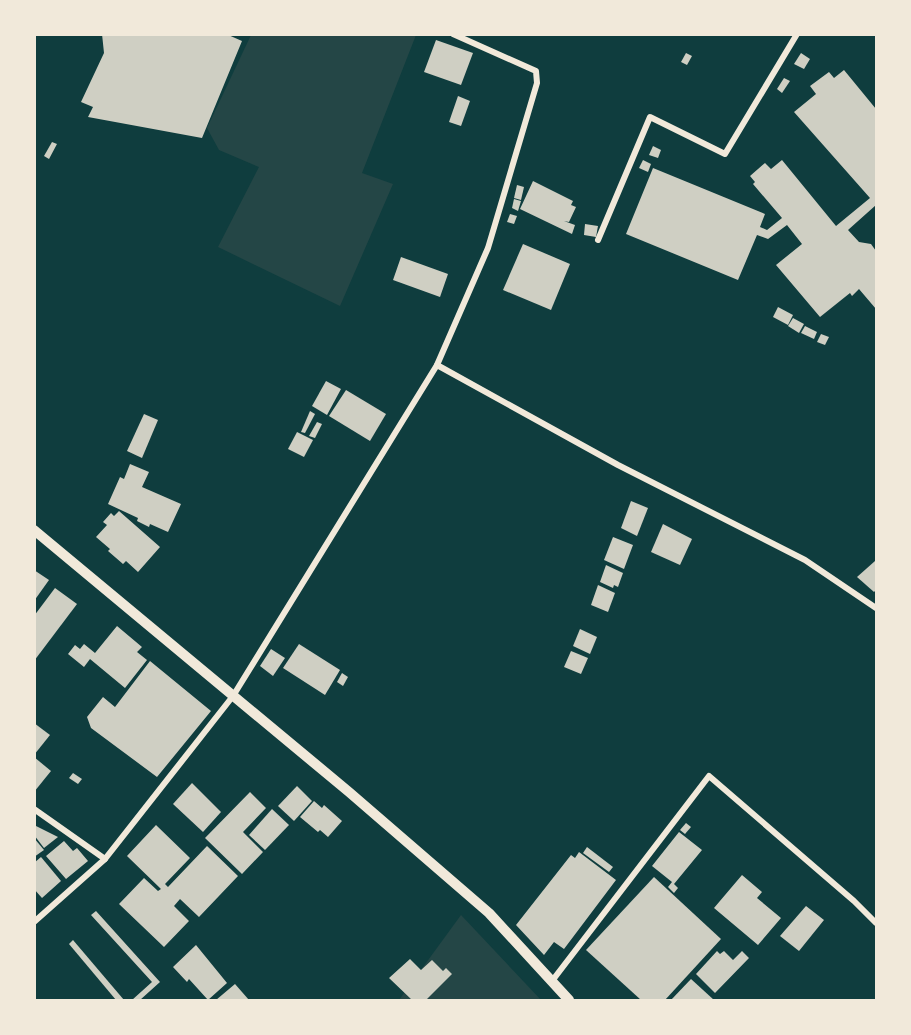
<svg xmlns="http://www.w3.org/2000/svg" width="911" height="1035" font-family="Manrope,sans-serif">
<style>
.green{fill:#244646}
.building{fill:#cfcfc3}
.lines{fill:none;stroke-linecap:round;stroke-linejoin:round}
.minor{stroke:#f1e9da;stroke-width:6}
.tertiary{stroke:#f1e9da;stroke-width:10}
</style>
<rect width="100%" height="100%" fill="#0f3d3e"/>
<g class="green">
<polygon points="251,35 416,35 362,173 393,184 340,306 218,247 259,167 219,150 207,128"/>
<polygon points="461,915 541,1000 399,1000"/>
</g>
<g class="building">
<polygon points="102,34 226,34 242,41 202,138 88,117 93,107 81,102 104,53"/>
<polygon points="436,40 473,53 461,85 424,72"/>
<polygon points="686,53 692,56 687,65 681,62"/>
<polygon points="801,53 810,59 804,69 794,64"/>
<polygon points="844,70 876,109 876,205 848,230 859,242 871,244 876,251 876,309 859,289 852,296 850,293 820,317 776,265 802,244 787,225 768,239 757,235 738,280 626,234 653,168 765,214 760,227 767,230 782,218 753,184 755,182 750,176 765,163 771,169 782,160 836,226 870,198 794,112 816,94 810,86 829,72 834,78"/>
<polygon points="784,78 790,81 782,93 777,89"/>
<polygon points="458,96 470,101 461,126 449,122"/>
<polygon points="52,142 57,144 49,159 44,156"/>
<polygon points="653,146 661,150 658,158 649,155"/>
<polygon points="643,160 651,164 648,172 639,168"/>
<polygon points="533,181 573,201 571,205 576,207 569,222 564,221 575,225 572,234 520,209"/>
<polygon points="517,185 524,187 521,200 514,198"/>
<polygon points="514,199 521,201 518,211 512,208"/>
<polygon points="510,214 517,216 514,224 507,222"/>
<polygon points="585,224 598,226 596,237 584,235"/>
<polygon points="523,244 570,264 551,310 503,290"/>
<polygon points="401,257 448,274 440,297 393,280"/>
<polygon points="778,307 793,315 788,325 773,317"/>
<polygon points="793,318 804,324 799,333 788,326"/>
<polygon points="805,326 817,332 814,339 801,333"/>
<polygon points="821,334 829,337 825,345 817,342"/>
<polygon points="326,381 341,389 327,415 312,406"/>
<polygon points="346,390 386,414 370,441 329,416"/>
<polygon points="310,411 315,414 305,433 301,432"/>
<polygon points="144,414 158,420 142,458 127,451"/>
<polygon points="317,422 322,424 315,438 309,436"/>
<polygon points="297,432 313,440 304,457 288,449"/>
<polygon points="130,464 149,472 142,487 181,504 168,532 150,524 149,527 137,521 138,518 108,504 120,477 124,479"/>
<polygon points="631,501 648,508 637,536 621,528"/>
<polygon points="119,511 160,547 138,572 126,561 123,564 108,551 110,549 96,537 107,525 103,522 111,513 114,516"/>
<polygon points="663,524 692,539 680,565 651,552"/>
<polygon points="613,537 633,545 624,569 604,560"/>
<polygon points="875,561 876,563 876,590 874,592 857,577"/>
<polygon points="606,565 623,573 618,587 614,585 613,588 600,582"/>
<polygon points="34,570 49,580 34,601"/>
<polygon points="598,585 615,593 608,612 591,605"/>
<polygon points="55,588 77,604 34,661 34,616"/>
<polygon points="117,626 142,647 137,652 147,660 125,688 90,659 84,667 68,654 75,645 80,649 84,644 95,653"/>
<polygon points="580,629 597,637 590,654 573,646"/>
<polygon points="299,644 340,670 325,695 283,668"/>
<polygon points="271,649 285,658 273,676 260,666"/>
<polygon points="571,651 588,658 581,674 564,667"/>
<polygon points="150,661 211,711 157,777 91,728 87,717 103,697 115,707"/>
<polygon points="342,673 348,677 343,686 337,682"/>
<polygon points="34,723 50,735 34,755"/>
<polygon points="34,757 51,771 34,792"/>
<polygon points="73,773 82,779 78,784 69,778"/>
<polygon points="192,783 221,812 203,832 173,804"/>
<polygon points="297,786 312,801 294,821 278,806"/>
<polygon points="250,792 266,808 243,832 263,852 242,874 205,838"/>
<polygon points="314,801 322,808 324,805 342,821 328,837 320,830 318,832 300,817"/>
<polygon points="272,809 289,825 265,850 249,835"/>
<polygon points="686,823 691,827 685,834 680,830"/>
<polygon points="34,825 58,837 44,848 34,835"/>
<polygon points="156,825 190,858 165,884 168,887 207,846 238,876 199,917 180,899 174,906 189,921 164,947 119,904 144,878 158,891 161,889 127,856"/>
<polygon points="679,832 702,850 674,884 678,888 674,893 668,887 672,882 652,866"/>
<polygon points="34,838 44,850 34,857"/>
<polygon points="64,841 73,851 77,848 88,861 66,879 46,856"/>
<polygon points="587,847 613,867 609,872 583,853"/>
<polygon points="579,852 616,880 564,949 554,942 544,955 516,925 571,855 575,858"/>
<polygon points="41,857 61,881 42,898 34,889 34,863"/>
<polygon points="742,875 762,892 757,898 781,918 758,945 714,908"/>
<polygon points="654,877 721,939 665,1000 641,1000 586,950"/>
<polygon points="806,906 824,920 799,951 780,936"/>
<polygon points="96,911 160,982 140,1000 132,1000 152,982 91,915"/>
<polygon points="73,940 124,1000 116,1000 69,944"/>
<polygon points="196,945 227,983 208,1000 189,979 187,982 173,967"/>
<polygon points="717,951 720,954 724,951 733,960 742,951 749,958 715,993 696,974"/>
<polygon points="410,959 421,970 432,960 443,971 446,968 452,974 426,1000 412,1000 389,978"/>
<polygon points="691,979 714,1000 671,1000"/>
<polygon points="235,984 249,1000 216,1000"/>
</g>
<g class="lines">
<g class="minor">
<polyline points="598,240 650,117 725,154 797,34"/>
<polyline points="437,365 618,465 805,560 876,608"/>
<polyline points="34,809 105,859"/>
<polyline points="34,922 105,859 233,696 437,365 488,248 537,83 536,71 453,34"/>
<polyline points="552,981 709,776 854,901 876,923"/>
</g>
<polyline class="tertiary" points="34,530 349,792 489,913 569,1000"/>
</g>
<rect width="911" height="1035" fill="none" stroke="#f1e9da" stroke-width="72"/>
</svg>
